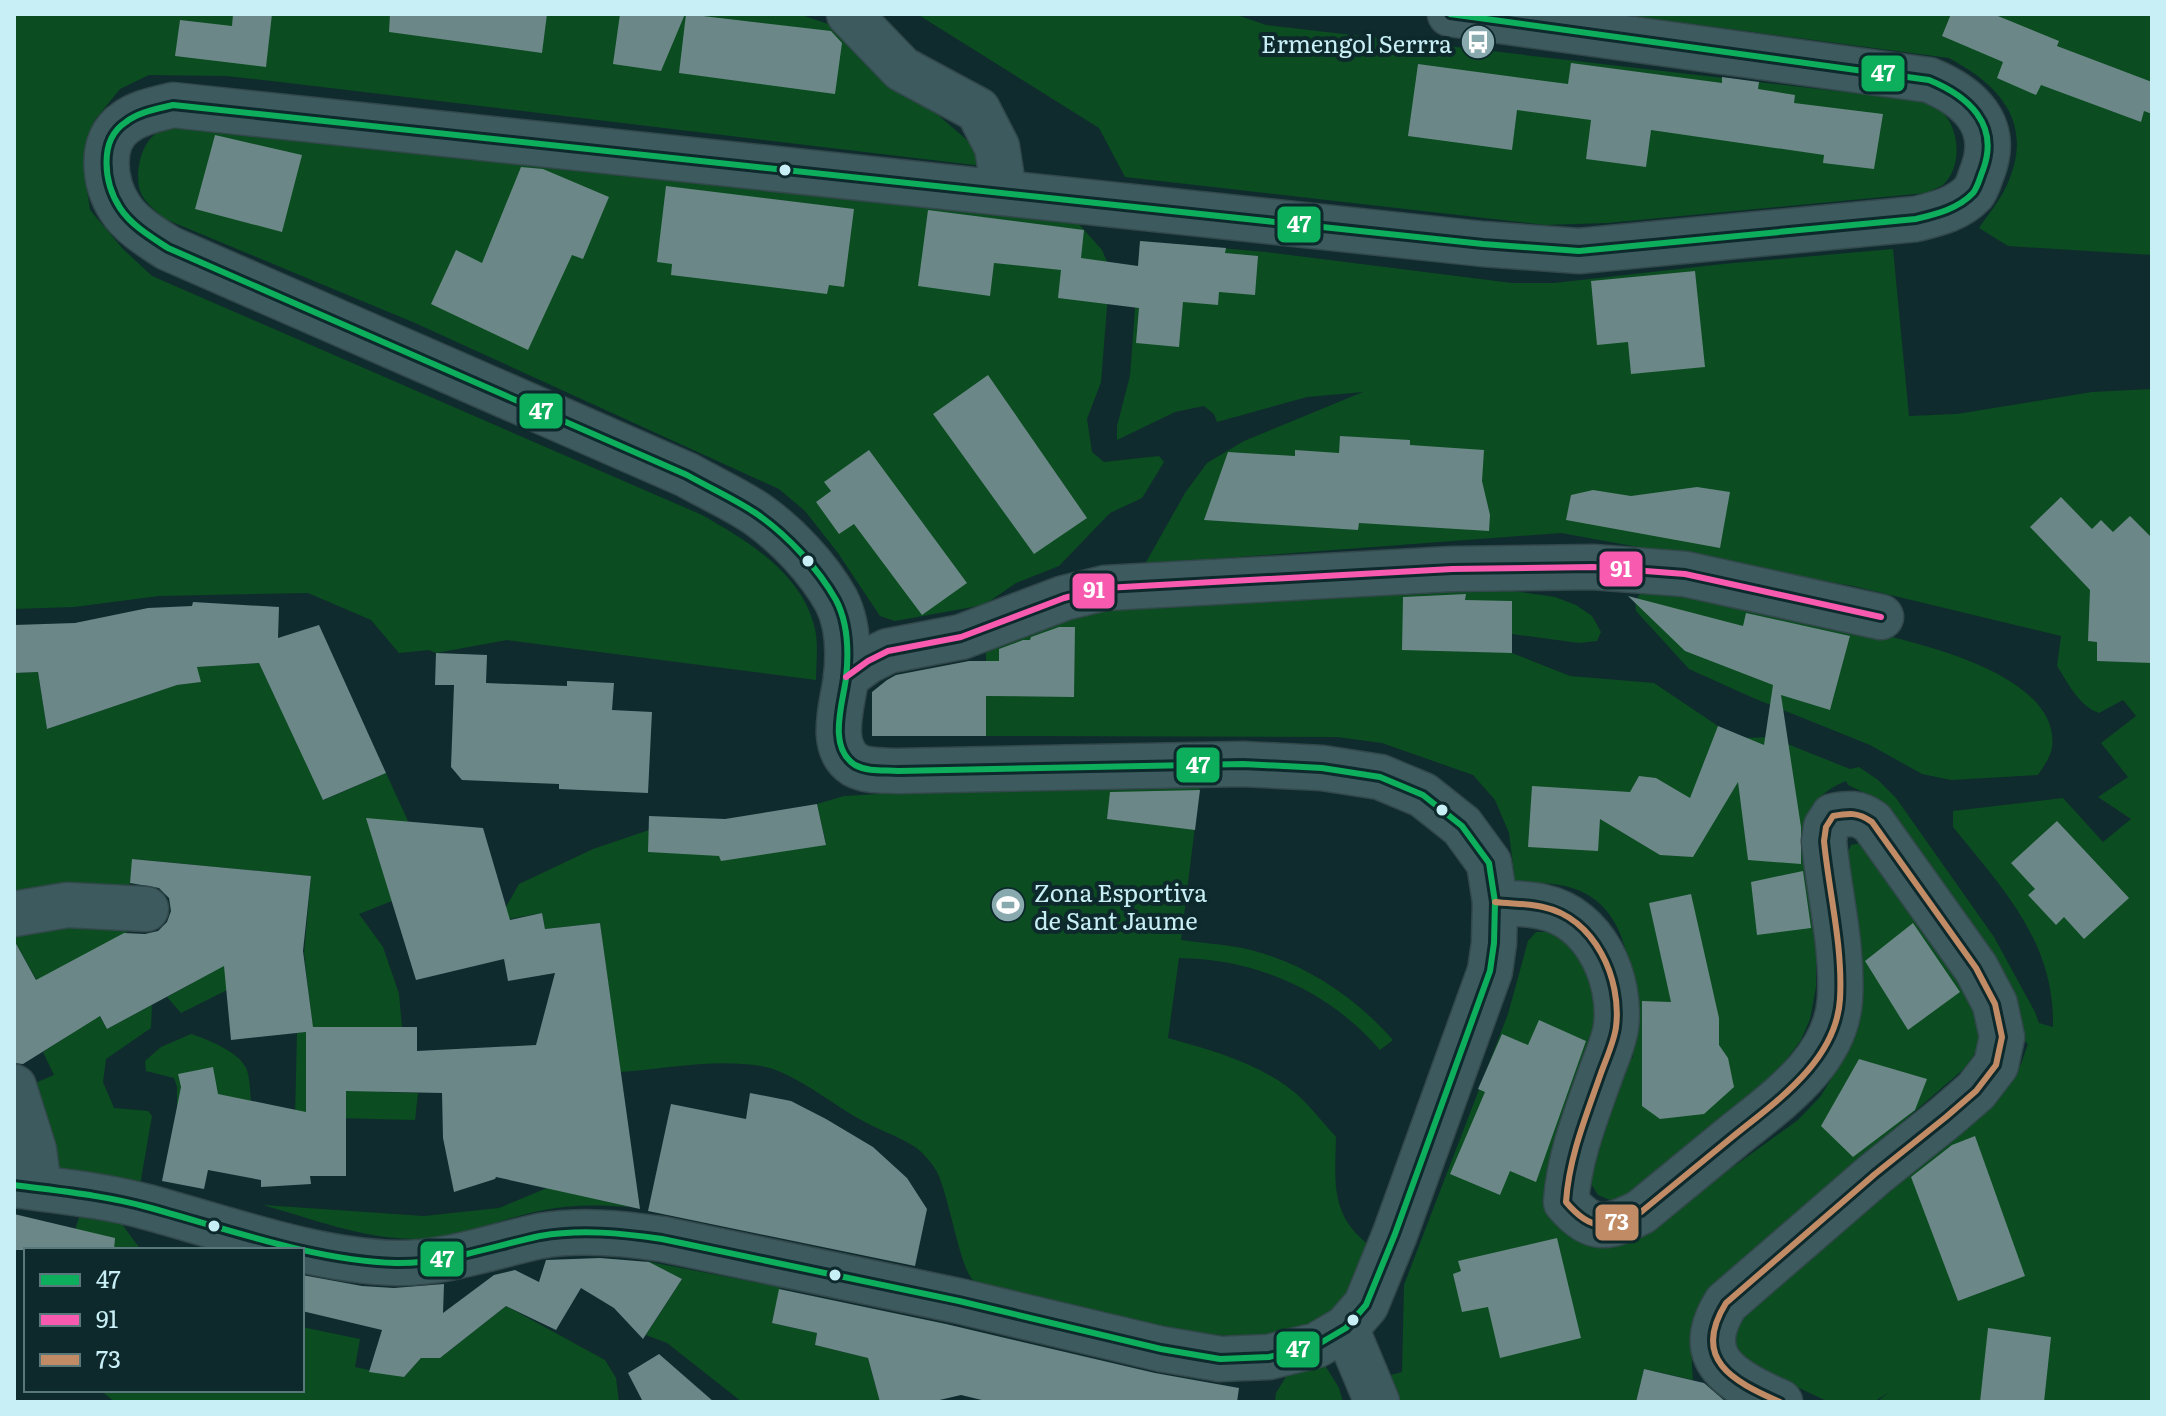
<svg xmlns="http://www.w3.org/2000/svg" width="2166" height="1416" font-family="Literata,serif">
<style>
.green{fill:#0b4c20}
.building{fill:#6b8787}
.lines{fill:none;stroke-linecap:round;stroke-linejoin:round}
.minor-casing{stroke:#32484b;stroke-width:47}
.minor{stroke:#3d5b5f;stroke-width:44}
.bus-1-casing{stroke:#0e292c;stroke-width:12}
.bus-2-casing{stroke:#0e292c;stroke-width:12}
.bus-3-casing{stroke:#0e292c;stroke-width:12}
.bus-1{stroke:#0daf5c;stroke-width:6}
.bus-2{stroke:#f75aaf;stroke-width:6}
.bus-3{stroke:#c18c65;stroke-width:6}
.bus-dot{fill:#c8eff5;stroke:#0e292c;stroke-width:3}
.labels{text-anchor:middle;dominant-baseline:central;stroke-width:8;stroke-linejoin:round;paint-order:stroke}
.poi-label{font-size:24px;fill:#c8eff5;stroke:#0e292c;text-anchor:end}
.line-badge{stroke:#0e292c;stroke-width:3}
.badge-label{font-size:22px;text-anchor:middle;font-weight:bold;fill:#fff}
</style>
<rect width="100%" height="100%" fill="#102b2e"/>
<g class="green">
<path d="M14,14H799L837,27L999,168L280,82L226,76L149,75L120,89L94,121L85,175L90,210L123,249L152,276L702,515C746,540 800,572 814,625C819,642 816,663 816,680L507,640L436,653L429,650L399,653L371,620L308,593L159,596L74,607L14,609Z"/>
<path d="M917,14H1234L1266,25L1905,99C1914,102 1928,102 1936,107C1960,122 1964,166 1943,185C1938,188 1931,190 1926,193L1607,223L1545,225L1125,177L1099,128Z"/>
<path d="M1617,14H2152V255L2008,246L1979,228C1987,216 1997,204 2004,191C2036,128 2005,88 1949,58Z"/>
<path d="M182,127L1078,223L1102,250L1110,269L1101,382L1087,419L1092,452L1104,462L1159,456L1164,462L1142,498L1110,513L1059,566L1016,583L984,605L895,621L880,616L838,553L805,511L779,489L415,323L165,219C156,211 144,202 140,191C135,173 140,144 157,133C164,129 174,129 182,127Z"/>
<path d="M1140,241L1266,252L1512,283H1554L1723,264L1893,249L1909,416L1957,414L2092,392L2152,389V1402H1877L1889,1392L1874,1402H1829L1757,1368L1736,1351L1733,1337L1742,1313L1996,1101L2021,1064L2028,1044L2024,1040L2015,1006L1892,818L1871,796L1848,785L1846,781C1821,791 1807,807 1802,834L1816,955V987L1810,1019L1801,1040L1774,1076L1625,1196L1610,1200L1598,1195L1588,1179L1623,1068L1633,1057C1632,998 1641,904 1565,886C1549,882 1531,883 1515,882L1509,833L1495,800L1473,775L1382,743L1337,737L986,736V644L1094,611L1403,588H1492L1555,597L1576,605L1592,616L1601,632L1597,641L1579,643L1512,634V653L1570,676L1654,683L1718,726L1746,738L1770,737L1850,769L1859,767L1878,780L1896,798L1994,937L2035,1012L2039,1023L2053,1027C2055,942 2003,889 1953,827V811L2063,798L2103,842L2131,819L2098,797L2128,777L2101,743L2136,716L2123,700L2099,713C2079,706 2068,683 2057,666L2061,636L1853,586L1561,533L1145,564L1185,493L1207,463L1244,441L1363,392L1307,397L1217,422L1214,414L1204,406L1175,412L1117,440V426L1130,376Z"/>
<path d="M1644,587C1696,597 1747,608 1799,618C1859,630 2063,660 2052,748C2050,758 2043,767 2038,775L1951,780L1922,774L1870,745L1751,697L1689,669L1636,611L1635,602Z"/>
<polygon points="259,663 324,800 386,773 408,821 372,836 392,901 359,914 383,947 399,994 402,1027 335,1027 346,1074 379,1074 380,1092 418,1093 415,1120 295,1117 297,1033 313,1031 304,953 311,876 133,859 129,891 14,895 14,673 38,672 47,729 177,685 200,682 197,667"/>
<path d="M1200,785L1181,940C1201,943 1222,944 1242,948C1302,961 1353,995 1393,1040L1380,1050C1329,991 1257,959 1179,958L1168,1038C1214,1051 1267,1065 1303,1100C1314,1111 1325,1125 1336,1137C1335,1182 1330,1215 1369,1245L1349,1296L1323,1321L1262,1338L1207,1334L1086,1311L974,1281C960,1270 949,1195 937,1172C932,1163 921,1150 912,1145C897,1136 879,1130 863,1121C835,1106 791,1070 761,1066C715,1058 665,1069 620,1072L600,923L545,929L542,913L498,921L519,884L593,849L649,830L826,844L817,804L844,796L981,788Z"/>
<path d="M1861,843L1975,997C1986,1030 1986,1038 1966,1067L1710,1289C1691,1322 1690,1342 1693,1380L1644,1369L1636,1402H1400L1391,1375L1402,1372L1404,1285L1508,1014L1528,941L1536,932H1556L1583,956L1604,1015L1552,1210L1675,1209L1798,1120L1820,1097L1843,1060L1855,1024L1845,860L1851,845Z"/>
<polygon points="148,921 70,963 107,1029 152,1005 151,1028 106,1059 103,1082 114,1108 148,1111 152,1116 140,1185 55,1174 28,1086 54,1075 43,1052 68,1036 14,940 14,935 25,928"/>
<polygon points="224,958 227,990 181,1013 167,997 191,984 179,962"/>
<path d="M191,1034C207,1039 239,1052 246,1068C250,1077 250,1091 251,1101L222,1116L177,1107V1087L174,1078L146,1071L145,1061L161,1047Z"/>
<path d="M547,1188L631,1207C600,1205 570,1204 539,1211C497,1220 457,1239 413,1239C360,1238 313,1219 263,1205L424,1216L499,1208Z"/>
<polygon points="79,1217 121,1223 141,1250 69,1250"/>
<polygon points="645,1261 780,1287 772,1323 817,1333 815,1345 868,1358 880,1402 742,1402 667,1343 646,1335 682,1279"/>
<polygon points="506,1306 605,1360 616,1378 619,1402 115,1402 100,1390 302,1390 302,1327 360,1339 355,1367 404,1377 421,1358 440,1358"/>
<polygon points="1292,1367 1326,1367 1339,1388 1343,1402 1275,1402 1276,1393"/>
</g>
<g class="building">
<polygon points="233,14 272,14 266,67 175,56 180,20 232,26"/>
<polygon points="390,14 547,14 542,53 389,32"/>
<polygon points="620,14 685,14 661,71 613,64"/>
<polygon points="686,14 831,31 842,43 835,94 679,73"/>
<polygon points="1951,14 1993,14 2059,41 2057,46 2152,82 2152,114 2144,111 2141,122 2041,85 2036,95 1997,78 2003,62 1942,36"/>
<polygon points="1571,63 1722,83 1722,77 1759,82 1758,89 1795,95 1794,103 1883,114 1874,169 1823,163 1824,155 1651,130 1646,167 1586,159 1591,120 1517,110 1512,150 1408,136 1418,64 1568,84"/>
<polygon points="215,135 302,155 282,232 195,209"/>
<polygon points="521,167 543,169 609,197 583,259 572,255 528,350 431,304 456,250 482,263"/>
<polygon points="666,186 854,209 844,287 829,285 827,294 671,275 672,264 657,262"/>
<polygon points="928,210 1084,230 1081,258 1138,266 1140,241 1226,248 1225,253 1258,256 1255,295 1219,292 1218,305 1183,302 1179,347 1136,343 1139,308 1058,298 1061,270 994,263 990,296 918,286"/>
<polygon points="1695,271 1705,367 1631,374 1628,342 1597,345 1591,281"/>
<polygon points="988,375 1087,518 1034,554 933,414"/>
<polygon points="1340,436 1410,440 1410,445 1484,450 1482,481 1490,515 1489,531 1359,523 1358,530 1204,520 1228,452 1295,456 1295,450 1339,453"/>
<polygon points="869,450 967,583 922,615 854,524 839,534 816,502 831,491 824,482"/>
<polygon points="1697,487 1730,492 1720,548 1566,520 1571,495 1593,490 1631,496"/>
<polygon points="2061,497 2092,529 2101,520 2113,532 2130,516 2152,538 2152,663 2097,661 2097,642 2088,641 2090,590 2030,527"/>
<polygon points="1466,594 1465,600 1512,601 1512,653 1402,650 1403,597"/>
<polygon points="1628,596 1743,626 1746,613 1850,636 1830,710 1781,695 1801,827 1801,864 1748,860 1738,782 1693,857 1660,855 1600,819 1598,851 1528,847 1532,786 1630,792 1639,776 1656,778 1690,798 1718,726 1764,745 1773,685 1685,651"/>
<polygon points="193,602 279,607 278,638 319,625 386,773 323,800 259,663 197,667 201,682 177,685 47,729 38,672 14,673 14,625 75,623 148,608 192,606"/>
<polygon points="1059,627 1075,627 1074,697 986,696 986,736 872,736 872,692 887,680 896,675 969,661 999,661 999,649 1023,640 1030,640 1031,637"/>
<polygon points="436,653 487,655 486,683 567,686 567,681 614,683 612,710 652,712 648,793 559,789 559,784 462,780 451,767 454,685 435,685"/>
<polygon points="1200,790 1195,830 1107,819 1110,792"/>
<polygon points="817,804 826,845 721,861 719,856 648,852 649,816 725,819"/>
<polygon points="366,818 483,828 510,920 542,913 545,929 600,923 640,1209 496,1177 495,1179 454,1192 443,1138 442,1093 346,1091 346,1176 310,1176 311,1184 261,1187 261,1180 208,1170 204,1189 162,1181 181,1087 178,1074 213,1067 218,1094 306,1112 306,1032 231,1040 224,966 107,1029 100,1016 23,1064 14,1063 14,940 36,980 124,933 145,934 158,931 167,922 171,911 169,898 159,888 130,883 132,859 311,876 303,951 313,1027 417,1027 417,1051 536,1045 555,973 508,981 504,959 416,980"/>
<polygon points="2057,821 2129,898 2084,939 2064,917 2056,925 2028,895 2035,889 2011,863"/>
<polygon points="1803,871 1811,928 1757,935 1751,882"/>
<polygon points="1691,894 1719,1018 1719,1045 1728,1058 1734,1087 1704,1114 1660,1119 1642,1106 1642,1001 1671,1002 1649,903"/>
<polygon points="1913,923 1960,992 1908,1030 1865,961"/>
<polygon points="1539,1020 1586,1041 1536,1182 1510,1171 1500,1195 1450,1174 1485,1092 1478,1089 1502,1034 1528,1045"/>
<polygon points="1859,1059 1927,1079 1915,1110 1853,1157 1821,1126"/>
<polygon points="750,1093 791,1101 826,1119 873,1147 907,1178 927,1209 915,1266 648,1211 671,1104 746,1119"/>
<polygon points="1975,1136 2025,1276 1958,1301 1911,1177 1952,1145"/>
<polygon points="14,1214 115,1238 114,1250 14,1250"/>
<polygon points="1557,1238 1581,1338 1500,1358 1488,1307 1462,1312 1453,1274 1461,1271 1458,1261"/>
<polygon points="600,1258 649,1262 682,1279 643,1339 614,1308 581,1288 556,1330 506,1306 440,1358 421,1358 404,1377 369,1372 382,1330 302,1311 302,1275 362,1286 394,1288 444,1284 443,1313 494,1275 515,1270 539,1282 546,1260"/>
<polygon points="779,1289 946,1324 1155,1373 1239,1388 1237,1402 990,1402 961,1395 931,1402 880,1402 868,1358 815,1345 817,1333 772,1323"/>
<polygon points="1988,1328 2051,1337 2044,1402 1980,1402"/>
<polygon points="659,1354 714,1402 643,1402 628,1373"/>
<polygon points="1644,1369 1704,1383 1726,1402 1636,1402"/>
</g>
<g class="lines">
<g class="minor-casing">
<g id="minor">
<polyline points="849,14 902,69 978,110 997,147 1004,192"/>
<polyline points="846,677 868,661 888,651 961,637 1064,598 1105,588 1452,569 1593,567 1685,574 1881,617"/>
<path d="M1495,902C1510,904 1528,903 1543,907C1595,918 1622,979 1616,1027C1614,1042 1606,1059 1601,1073C1586,1116 1569,1157 1566,1202C1592,1233 1608,1229 1641,1212C1671,1187 1701,1163 1731,1138C1775,1102 1836,1062 1840,999C1843,946 1829,893 1824,841L1826,827L1833,816C1849,813 1858,812 1872,822L1976,968L1995,1004L2002,1037L1996,1065L1976,1091L1946,1117L1875,1174L1726,1303C1691,1359 1732,1381 1780,1402"/>
<polyline points="14,914 67,905 146,909"/>
<polyline points="14,1087 34,1150 39,1188"/>
<path d="M14,1185C58,1191 103,1195 147,1207C225,1228 315,1261 396,1263C445,1264 493,1246 540,1236C580,1229 622,1233 662,1239L959,1301L1161,1349L1220,1359L1269,1357L1317,1345L1346,1328L1366,1305L1395,1234L1490,971L1494,943L1495,902L1489,863L1462,826L1423,795L1380,777L1322,768L1243,764L898,771C884,770 868,772 855,765C827,747 843,703 846,678C849,651 848,623 836,600C818,568 787,535 757,514C735,499 710,488 687,475L168,248C151,237 131,225 120,208C104,183 98,140 126,122C139,112 157,109 173,105L1483,244L1579,251L1916,219C1936,214 1958,209 1973,193C1978,187 1980,177 1983,170C2000,124 1968,96 1929,80L1450,14"/>
<polyline points="1346,1328 1377,1402"/>
</g>
</g>
<use href="#minor" class="minor"/>
<g class="bus-1-casing">
<path id="bus-1" d="M14,1185C58,1191 103,1195 147,1207C225,1228 315,1261 396,1263C445,1264 493,1246 540,1236C580,1229 622,1233 662,1239L959,1301L1161,1349L1220,1359L1269,1357L1317,1345L1346,1328L1366,1305L1395,1234L1490,971L1494,943L1495,902L1489,863L1462,826L1423,795L1380,777L1322,768L1243,764L898,771C884,770 868,772 855,765C827,747 843,703 846,678C849,651 848,623 836,600C818,568 787,535 757,514C735,499 710,488 687,475L168,248C151,237 131,225 120,208C104,183 98,140 126,122C139,112 157,109 173,105L1483,244L1579,251L1916,219C1936,214 1958,209 1973,193C1978,187 1980,177 1983,170C2000,124 1968,96 1929,80L1450,14"/>
</g>
<g class="bus-2-casing">
<polyline id="bus-2" points="846,677 868,661 888,651 961,637 1064,598 1105,588 1452,569 1593,567 1685,574 1881,617"/>
</g>
<g class="bus-3-casing">
<path id="bus-3" d="M1495,902C1510,904 1528,903 1543,907C1595,918 1622,979 1616,1027C1614,1042 1606,1059 1601,1073C1586,1116 1569,1157 1566,1202C1592,1233 1608,1229 1641,1212C1671,1187 1701,1163 1731,1138C1775,1102 1836,1062 1840,999C1843,946 1829,893 1824,841L1826,827L1833,816C1849,813 1858,812 1872,822L1976,968L1995,1004L2002,1037L1996,1065L1976,1091L1946,1117L1875,1174L1726,1303C1691,1359 1732,1381 1780,1402"/>
</g>
<use href="#bus-1" class="bus-1"/>
<use href="#bus-2" class="bus-2"/>
<use href="#bus-3" class="bus-3"/>
</g>
<defs>
<g id="bus-disc" transform="scale(1.8)"><circle r="9.5" fill="#88aaaf" stroke="#0e292c"/><path d="M-5-6H5V4H4V6H2V4H-2V6H-4V4H-5ZM-3.5-4V0h7V-4ZM-3.5 1.2v1.5H-2V1.2ZM2 1.2v1.5H3.5V1.2Z" fill="#fff"/></g>
<g id="stadium-disc" transform="scale(1.8)"><circle r="9.5" fill="#88aaaf" stroke="#0e292c"/><path d="M0-5a6.5 5 0 1 0 0 10a6.5 5 0 1 0 0-10ZM-3.5-1.8h7v3.6h-7Z" fill="#fff"/></g>
</defs>
<g fill-rule="evenodd">
<use href="#bus-disc" x="1478" y="42"/>
<use href="#stadium-disc" x="1008" y="905"/>
</g>
<g class="bus-dot">
<circle cx="785" cy="170" r="7"/>
<circle cx="808" cy="561" r="7"/>
<circle cx="1442" cy="810" r="7"/>
<circle cx="214" cy="1226" r="7"/>
<circle cx="835" cy="1275" r="7"/>
<circle cx="1353" cy="1320" r="7"/>
</g>
<g class="labels">
<g class="poi-label">
<text x="1452" y="42">Ermengol Serrra</text>
<text x="1034" y="891" text-anchor="start">Zona Esportiva<tspan x="1034" dy="28">de Sant Jaume</tspan></text>
</g>
</g>
<g class="line-badge">
<rect x="1860" y="54" width="46" height="39" rx="8" fill="#0daf5c"/>
<rect x="1276" y="205" width="46" height="39" rx="8" fill="#0daf5c"/>
<rect x="518" y="392" width="46" height="38" rx="8" fill="#0daf5c"/>
<rect x="1598" y="550" width="46" height="38" rx="8" fill="#f75aaf"/>
<rect x="1071" y="572" width="45" height="38" rx="8" fill="#f75aaf"/>
<rect x="1175" y="746" width="46" height="38" rx="8" fill="#0daf5c"/>
<rect x="1594" y="1203" width="46" height="39" rx="8" fill="#c18c65"/>
<rect x="419" y="1240" width="46" height="38" rx="8" fill="#0daf5c"/>
<rect x="1275" y="1330" width="46" height="39" rx="8" fill="#0daf5c"/>
</g>
<g class="badge-label">
<text x="1883" y="81">47</text>
<text x="1299" y="232">47</text>
<text x="541" y="419">47</text>
<text x="1621" y="577">91</text>
<text x="1094" y="598">91</text>
<text x="1198" y="773">47</text>
<text x="1617" y="1230">73</text>
<text x="442" y="1267">47</text>
<text x="1298" y="1357">47</text>
</g>
<rect width="2166" height="1416" fill="none" stroke="#c8eff5" stroke-width="32"/>
<rect x="24" y="1248" width="280" height="144" fill="#0e292c" stroke="#58787c" stroke-width="2"/>
<rect x="40" y="1274" width="40" height="12" fill="#0daf5c" stroke="#58787c" stroke-width="2"/>
<text x="96" y="1288" font-size="24" fill="#c8eff5">47</text>
<rect x="40" y="1314" width="40" height="12" fill="#f75aaf" stroke="#58787c" stroke-width="2"/>
<text x="96" y="1328" font-size="24" fill="#c8eff5">91</text>
<rect x="40" y="1354" width="40" height="12" fill="#c18c65" stroke="#58787c" stroke-width="2"/>
<text x="96" y="1368" font-size="24" fill="#c8eff5">73</text>
</svg>
